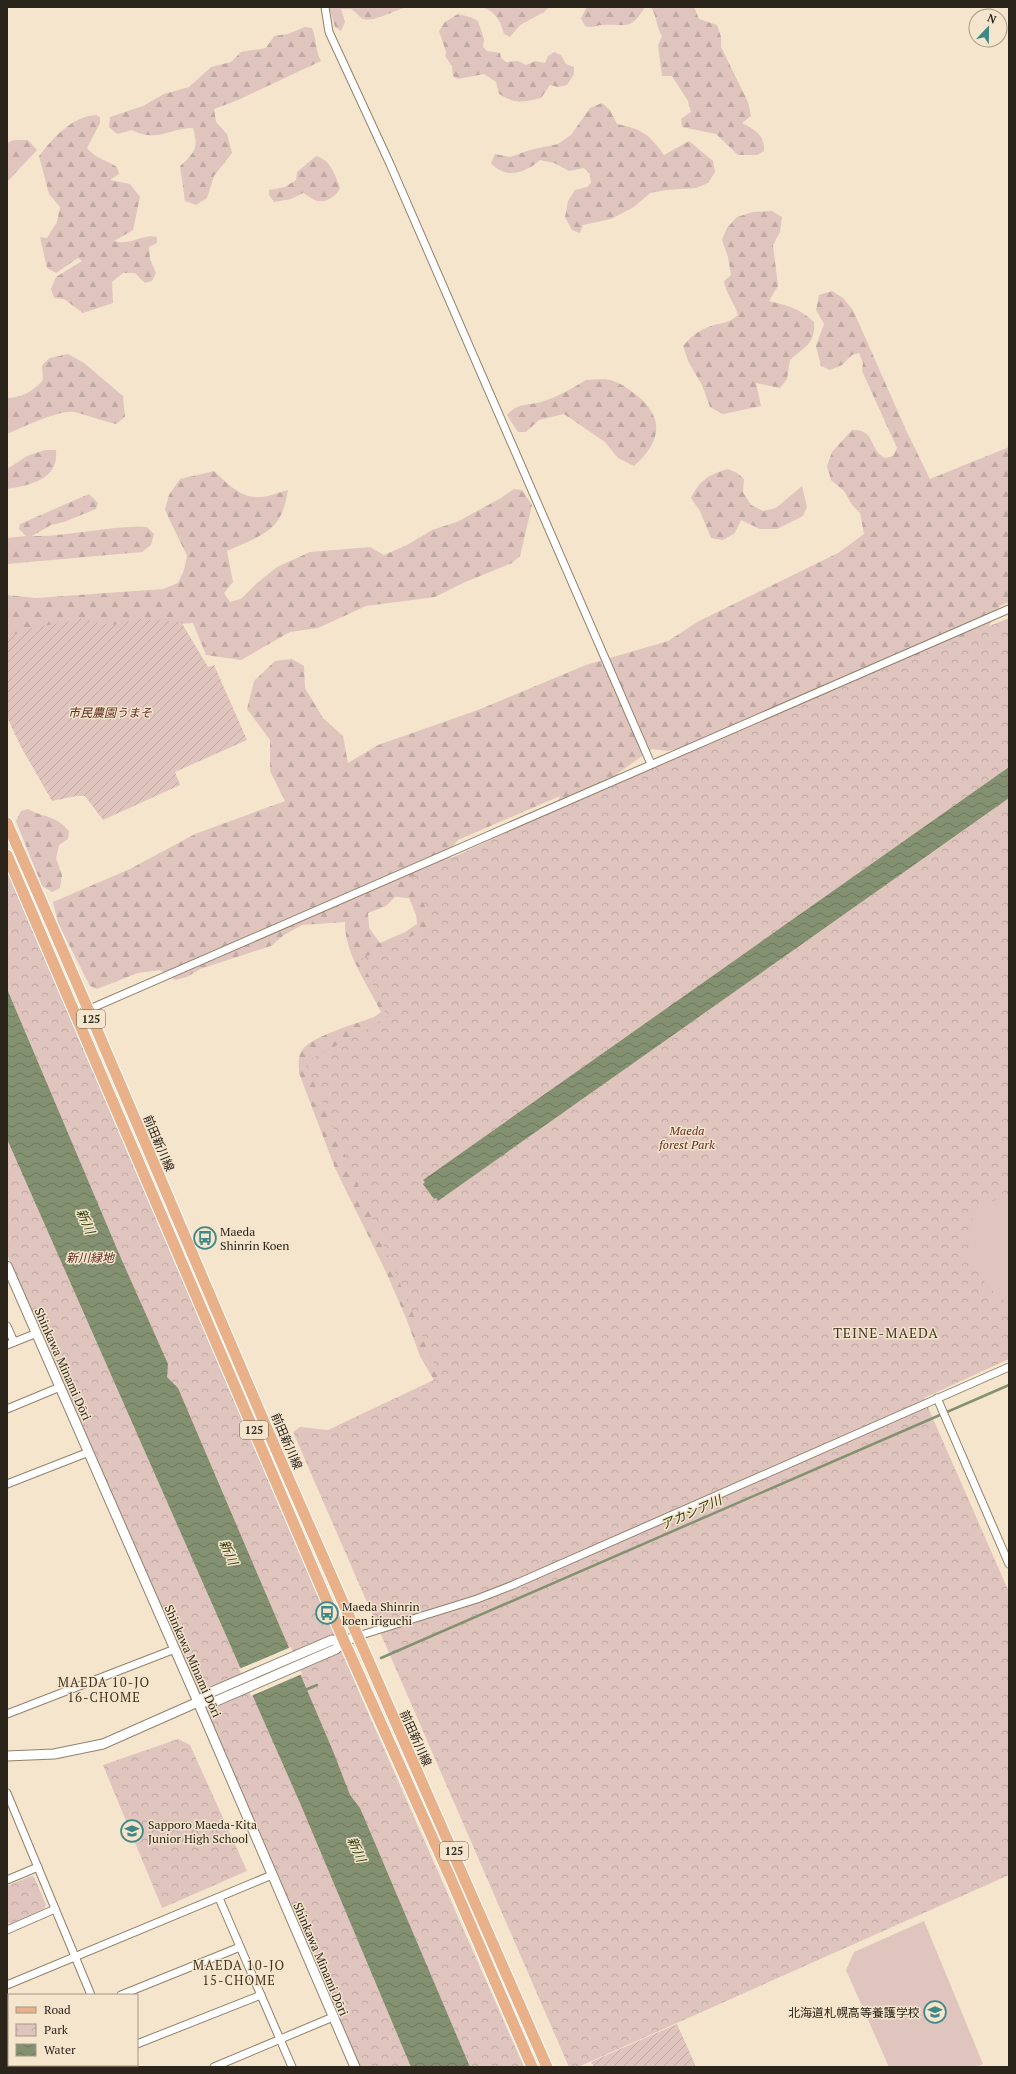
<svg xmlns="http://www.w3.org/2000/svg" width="1016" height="2074" font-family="'PT Serif','Noto Sans JP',serif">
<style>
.forest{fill:url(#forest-firs);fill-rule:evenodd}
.park{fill:url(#park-crowns)}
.garden{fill:url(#garden-furrows)}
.pitch{fill:#e0c4be}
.water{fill:url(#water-waves)}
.pier{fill:#f5e5cd}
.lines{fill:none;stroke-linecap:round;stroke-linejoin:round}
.stream{stroke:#849171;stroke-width:2.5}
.minor-casing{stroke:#91826c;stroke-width:9}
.tertiary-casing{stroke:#91826c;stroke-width:11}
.primary-casing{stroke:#fff;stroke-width:13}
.minor{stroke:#fff;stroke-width:7}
.tertiary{stroke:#fff;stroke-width:9}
.primary{stroke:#e8b189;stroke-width:11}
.labels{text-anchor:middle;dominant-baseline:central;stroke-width:3;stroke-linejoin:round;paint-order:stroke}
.shield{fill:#f5e5cd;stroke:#675e50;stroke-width:1}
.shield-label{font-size:11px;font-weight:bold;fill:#2a241b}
.park-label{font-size:12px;font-style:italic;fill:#612c24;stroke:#f5e5cd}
.street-label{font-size:12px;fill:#2a241b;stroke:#f5e5cd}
.poi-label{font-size:12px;fill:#2a241b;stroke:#f5e5cd;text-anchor:start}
.water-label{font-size:13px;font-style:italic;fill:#2b3b04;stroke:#f5e5cd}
.neighbourhood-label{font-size:13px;letter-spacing:1px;fill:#413421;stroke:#f5e5cd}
.quarter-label{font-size:14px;letter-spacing:1px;fill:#413421;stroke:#f5e5cd}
</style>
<defs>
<pattern id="forest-firs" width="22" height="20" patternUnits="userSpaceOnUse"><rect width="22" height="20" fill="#e0c4be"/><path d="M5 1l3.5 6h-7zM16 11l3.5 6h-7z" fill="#c0a8a3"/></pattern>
<pattern id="park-crowns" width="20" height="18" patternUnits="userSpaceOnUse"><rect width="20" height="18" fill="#e0c4be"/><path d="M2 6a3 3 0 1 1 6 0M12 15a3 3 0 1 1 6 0" fill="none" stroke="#c0a8a3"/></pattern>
<pattern id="garden-furrows" width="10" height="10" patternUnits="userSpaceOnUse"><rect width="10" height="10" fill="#e0c4be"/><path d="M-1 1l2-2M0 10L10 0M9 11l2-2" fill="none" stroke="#c0a8a3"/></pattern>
<pattern id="water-waves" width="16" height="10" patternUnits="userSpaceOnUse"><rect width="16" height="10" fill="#849171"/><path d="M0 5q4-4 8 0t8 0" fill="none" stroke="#6c765c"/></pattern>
</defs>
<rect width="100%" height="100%" fill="#f5e5cd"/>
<g class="forest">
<path d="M329,7H408C396,9 373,23 363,19C359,17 355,11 351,9H341L345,22L341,31L335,27Z"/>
<path d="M482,7H549L544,12L520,25L510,37L504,34C500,20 496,12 482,7Z"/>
<path d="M587,7H645C630,32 626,23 603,25C596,25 593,29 585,26L581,18Z"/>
<path d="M651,7H694L699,19L717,25L721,37V47L748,102L751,116L742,123C755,130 765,135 764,151L757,155H738L716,134L682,127L681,119L691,112L688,101L672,76H662L658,45L662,36C656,26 657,17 651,7Z"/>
<path d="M458,14L470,17L478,21L484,39L483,47L487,51L500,53L501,58L506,62L518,61L526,65L535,61L545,63L548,56L554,52L561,55L566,64L574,67V74L567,85L558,87L550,85L541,98C522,102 517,105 499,94L496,82L484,74L458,79L453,76L452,66L445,56L446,52L439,31L445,22Z"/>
<path d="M305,27L312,28C317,40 315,50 321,61L238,100L214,109L216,122L227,134L232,153L214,176L207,198L196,205L185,201L180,166C195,153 199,147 193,128C169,128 157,143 132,130L117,134L109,127L110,117L143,106L164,94L189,87L211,67L231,62L241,52L266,48L274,36L288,34Z"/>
<path d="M602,103L610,110L617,124C642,129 649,134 664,155L689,141L713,161L715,172L708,183L696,188L666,190L650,193L634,207L611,219L583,225L580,233L572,230L565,217L568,201L575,190L587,187L591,183L590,174L584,168L569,171L554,163L540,160C525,173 506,180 491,163L495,154L510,157L530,150L558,144L571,135L590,108Z"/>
<path d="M96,115L100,117V123L87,148C95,158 106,160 117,167L119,174L110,180L130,184L140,197L133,230L114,241C132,246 140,234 157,237V243L149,247L150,259L156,273L152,281L145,283L135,273H123L112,282L113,303L83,313L64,299L54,298L51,289L56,277L82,261L78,258L56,273L47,268L40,237L47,238L57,222L60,207L49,194L39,156C53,138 71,117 96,115Z"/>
<polygon points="14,140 28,140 37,150 7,182 7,143"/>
<path d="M316,156C331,160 335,175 340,188C337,196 326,203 317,201C312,199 307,195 303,193L291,199L274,202L269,195V190L285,187L296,180L297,172Z"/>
<path d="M772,211L782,217L780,232L773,245L778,286L769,301C789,306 799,308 814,322C816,344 804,347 790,360L787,379L780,388L756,383L761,406L723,414L710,407L702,385L689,363L683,346C690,338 696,332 706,328C719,322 727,325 738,315C734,302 726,294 724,281L731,275L728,257L722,240L727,228L737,217L753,212Z"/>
<path d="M832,291L843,298L853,310L906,430L930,479L1009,447V602L1000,606L989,626L442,1227V1394L420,1356L406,1318L386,1272L335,1168L299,1073C299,1065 297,1057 303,1049C313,1036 358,1023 374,1017L381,1012C368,984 344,953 345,922L302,925L284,935L271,946L200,969L187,977L175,980L160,970L138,973L97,989L90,986L58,923L53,902L130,869L195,834L285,801L270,771V740L247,709L254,681L275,661L292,659L304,666L305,688L323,718L343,736L348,763L378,745L478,710L586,665L668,641L699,621L838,553L864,534L860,513L852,505L844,491L831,480L827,466L832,452L852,430C876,429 868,449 885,458L893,456L897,448L862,371L863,363L859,353L852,355L842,365L830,370L821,366L816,346L824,324L816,310L819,295ZM681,748L675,761L629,780L617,774L652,749L668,751ZM560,796L551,817L461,858L444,857L458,840ZM395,897L409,898L416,915L417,924L405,932L380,943L369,928L368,913L386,906Z"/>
<path d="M68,354L84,363L123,396L125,417L116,424C102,421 88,415 74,412C61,409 20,428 7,434V398C22,398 33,391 43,380L42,365L50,358Z"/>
<path d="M586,380C594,380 605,378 613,381C623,384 631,391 639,397C666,421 659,444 634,466L618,458L605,442L564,414L539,420L526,432H518L507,415C520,401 527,407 544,401C559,396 573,388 586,380Z"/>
<path d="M45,450H56C59,480 30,485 7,489V469L27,456Z"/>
<path d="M728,469L737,473L744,479L743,492L751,505L763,511L776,508L802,486L807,507L803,516L777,529H760L741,520L735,533L723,540L711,538L700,511L691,498C700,480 708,475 728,469Z"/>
<path d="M214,471C226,482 241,499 260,497C269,497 279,492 288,490C286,500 284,512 278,520C269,535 242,544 227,551L233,582L224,593L230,602L241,599L257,583L277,567L310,552L370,547L384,555L407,545L432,530L457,522L501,498L514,489L522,490L532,505L520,556L512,563L463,583L435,597L366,606L318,628L290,632L241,660L206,655L193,623L119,628L22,641L7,635V595L36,598L163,589L178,583L184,570L187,556L165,510L169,495L180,479Z"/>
<path d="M89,494L98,503L96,509L64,522L51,525L32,536C70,537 108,525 147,527L154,534L151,545L142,552L7,564V538L26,536L19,529L20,524Z"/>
<path d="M28,809C46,819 54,814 69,831L68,839L59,845L56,858L62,875L60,888L52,892L42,886L16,821L21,811Z"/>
</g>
<g class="park">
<polygon points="1009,618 1009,1359 924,1398 1009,1592 1009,1875 578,2067 569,2067 293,1432 300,1427 328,1430 440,1377 305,1062 388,1018 361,959 434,926 411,877 657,762"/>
<polygon points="7,871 362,1699 524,2067 360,2067 7,1254"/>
<polygon points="178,1739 190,1745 247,1871 162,1908 103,1765"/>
<polygon points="31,1876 34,1877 46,1905 44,1909 9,1924 7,1919 7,1886"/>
</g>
<g class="garden">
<polygon points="81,619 112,625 139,619 181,622 208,667 214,665 247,740 175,772 180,785 103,820 85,796 76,796 52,801 20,745 7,717 7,637 27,629"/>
<polygon points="677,2024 696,2067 594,2067 591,2062"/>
</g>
<g class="pitch">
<path d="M1009,1194V1303C980,1287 952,1240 979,1210C985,1203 1000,1199 1009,1194Z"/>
<polygon points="924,1921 983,2064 975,2067 889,2067 846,1970 854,1952"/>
</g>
<g class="water">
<polygon points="1009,767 1009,798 438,1201 436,1198 434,1199 423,1184 425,1182 423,1180"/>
<polygon points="7,989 120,1256 168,1364 167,1377 178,1388 333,1751 350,1795 360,1808 470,2067 411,2067 300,1803 7,1139"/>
</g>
<polygon class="pier" points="291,1647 302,1674 251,1696 239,1669"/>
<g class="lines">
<g class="stream">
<polyline points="381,1658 1009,1385"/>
<polyline points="305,1690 317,1685"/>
</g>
<g class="minor-casing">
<g id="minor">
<polyline points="325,7 329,32 390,164 651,764"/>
<polyline points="76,1015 1009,609"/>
<polyline points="7,1326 14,1342"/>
<polyline points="7,1345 37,1333"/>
<polyline points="937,1398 1009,1564"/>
<polyline points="7,1409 60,1387"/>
<polyline points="7,1484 89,1452"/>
<polyline points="358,1636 477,1599 513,1585 1009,1367"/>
<polyline points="7,1714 175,1649"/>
<polyline points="7,1793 91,1995"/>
<polyline points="7,1880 38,1867"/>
<polyline points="219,1898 292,2067"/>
<polyline points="7,1930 55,1909"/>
<polyline points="7,1985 272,1875"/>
<polyline points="121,1995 240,1947"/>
<polyline points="7,2042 9,2041"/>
<polyline points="137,2044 261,1995"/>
<polyline points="119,2065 120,2067"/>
<polyline points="80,2067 85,2065"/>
<polyline points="214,2067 333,2017"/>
</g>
</g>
<g class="tertiary-casing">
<g id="tertiary">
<polyline points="7,1266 198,1702 355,2067"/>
<polyline points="198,1702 214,1702 336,1649 344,1641"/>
<polyline points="7,1756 54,1754 103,1744 198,1702 207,1694 332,1640 344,1641 358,1636"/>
</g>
</g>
<g class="primary-casing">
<g id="primary">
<path d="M7,823C102,1037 191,1253 284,1468C371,1668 461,1867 547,2067"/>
<polyline points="7,855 344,1641 450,1877 532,2067"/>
</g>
</g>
<use href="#minor" class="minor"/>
<use href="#tertiary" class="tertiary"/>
<use href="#primary" class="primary"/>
</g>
<defs>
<g id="bus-ring" transform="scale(1.15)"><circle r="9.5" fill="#f5e5cd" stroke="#408888" stroke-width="1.5"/><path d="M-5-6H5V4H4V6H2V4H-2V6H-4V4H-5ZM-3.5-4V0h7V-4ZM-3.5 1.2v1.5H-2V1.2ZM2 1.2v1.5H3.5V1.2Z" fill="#408888"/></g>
<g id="school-ring" transform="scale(1.15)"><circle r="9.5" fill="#f5e5cd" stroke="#408888" stroke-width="1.5"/><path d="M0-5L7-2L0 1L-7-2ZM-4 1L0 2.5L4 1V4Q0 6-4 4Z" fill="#408888"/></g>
</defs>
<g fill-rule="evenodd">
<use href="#bus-ring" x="205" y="1238"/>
<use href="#bus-ring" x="327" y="1613"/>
<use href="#school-ring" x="132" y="1831"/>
<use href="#school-ring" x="935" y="2012"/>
</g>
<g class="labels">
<g class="shield">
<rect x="77" y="1010" width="28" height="18" rx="3"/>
<rect x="240" y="1421" width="28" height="18" rx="3"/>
<rect x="440" y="1842" width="28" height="18" rx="3"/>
</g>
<g class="shield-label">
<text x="91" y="1019">125</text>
<text x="254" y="1430">125</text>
<text x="454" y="1851">125</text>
</g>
<g class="park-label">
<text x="110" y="712">市民農園うまそ</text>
<text x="687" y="1130">Maeda<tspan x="687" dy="14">forest Park</tspan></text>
<text x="90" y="1257">新川緑地</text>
</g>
<g class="street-label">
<text transform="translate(159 1143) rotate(67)">前田新川線</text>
<text transform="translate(63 1364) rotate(66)">Shinkawa Minami Dōri</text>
<text transform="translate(287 1441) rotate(67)">前田新川線</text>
<text transform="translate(193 1661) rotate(66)">Shinkawa Minami Dōri</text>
<text transform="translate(416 1738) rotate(66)">前田新川線</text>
<text transform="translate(321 1959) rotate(67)">Shinkawa Minami Dōri</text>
</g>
<g class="poi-label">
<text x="220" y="1231">Maeda<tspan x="220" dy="14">Shinrin Koen</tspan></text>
<text x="342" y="1606">Maeda Shinrin<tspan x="342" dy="14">koen iriguchi</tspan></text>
<text x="148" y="1824">Sapporo Maeda-Kita<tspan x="148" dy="14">Junior High School</tspan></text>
<text x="920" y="2012" text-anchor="end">北海道札幌高等養護学校</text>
</g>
<g class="water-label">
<text transform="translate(86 1221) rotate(67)">新川</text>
<text transform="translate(691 1512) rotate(-24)">アカシア川</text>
<text transform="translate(229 1552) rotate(67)">新川</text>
<text transform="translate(357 1849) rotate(67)">新川</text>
</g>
<g class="neighbourhood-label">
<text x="104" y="1682">MAEDA 10-JO<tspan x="104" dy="15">16-CHOME</tspan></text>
<text x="239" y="1965">MAEDA 10-JO<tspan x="239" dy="15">15-CHOME</tspan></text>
</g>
<g class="quarter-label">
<text x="886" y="1332">TEINE-MAEDA</text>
</g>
</g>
<rect width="1016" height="2074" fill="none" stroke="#2a241b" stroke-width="16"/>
<rect x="8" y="1994" width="130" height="72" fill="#f5e5cd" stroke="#a49886"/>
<rect x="16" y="2007" width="20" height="6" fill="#e8b189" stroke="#a49886"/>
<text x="44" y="2014" font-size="12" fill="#2a241b">Road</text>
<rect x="16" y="2024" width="20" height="12" fill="url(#park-crowns)" stroke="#a49886"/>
<text x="44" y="2034" font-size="12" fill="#2a241b">Park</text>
<rect x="16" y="2044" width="20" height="12" fill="url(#water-waves)" stroke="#a49886"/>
<text x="44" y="2054" font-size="12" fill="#2a241b">Water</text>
<g transform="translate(988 28) rotate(22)"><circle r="19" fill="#f5e5cd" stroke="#a49886"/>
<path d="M0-3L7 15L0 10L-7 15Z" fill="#408888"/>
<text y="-6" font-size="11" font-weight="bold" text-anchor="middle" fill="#2a241b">N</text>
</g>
</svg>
